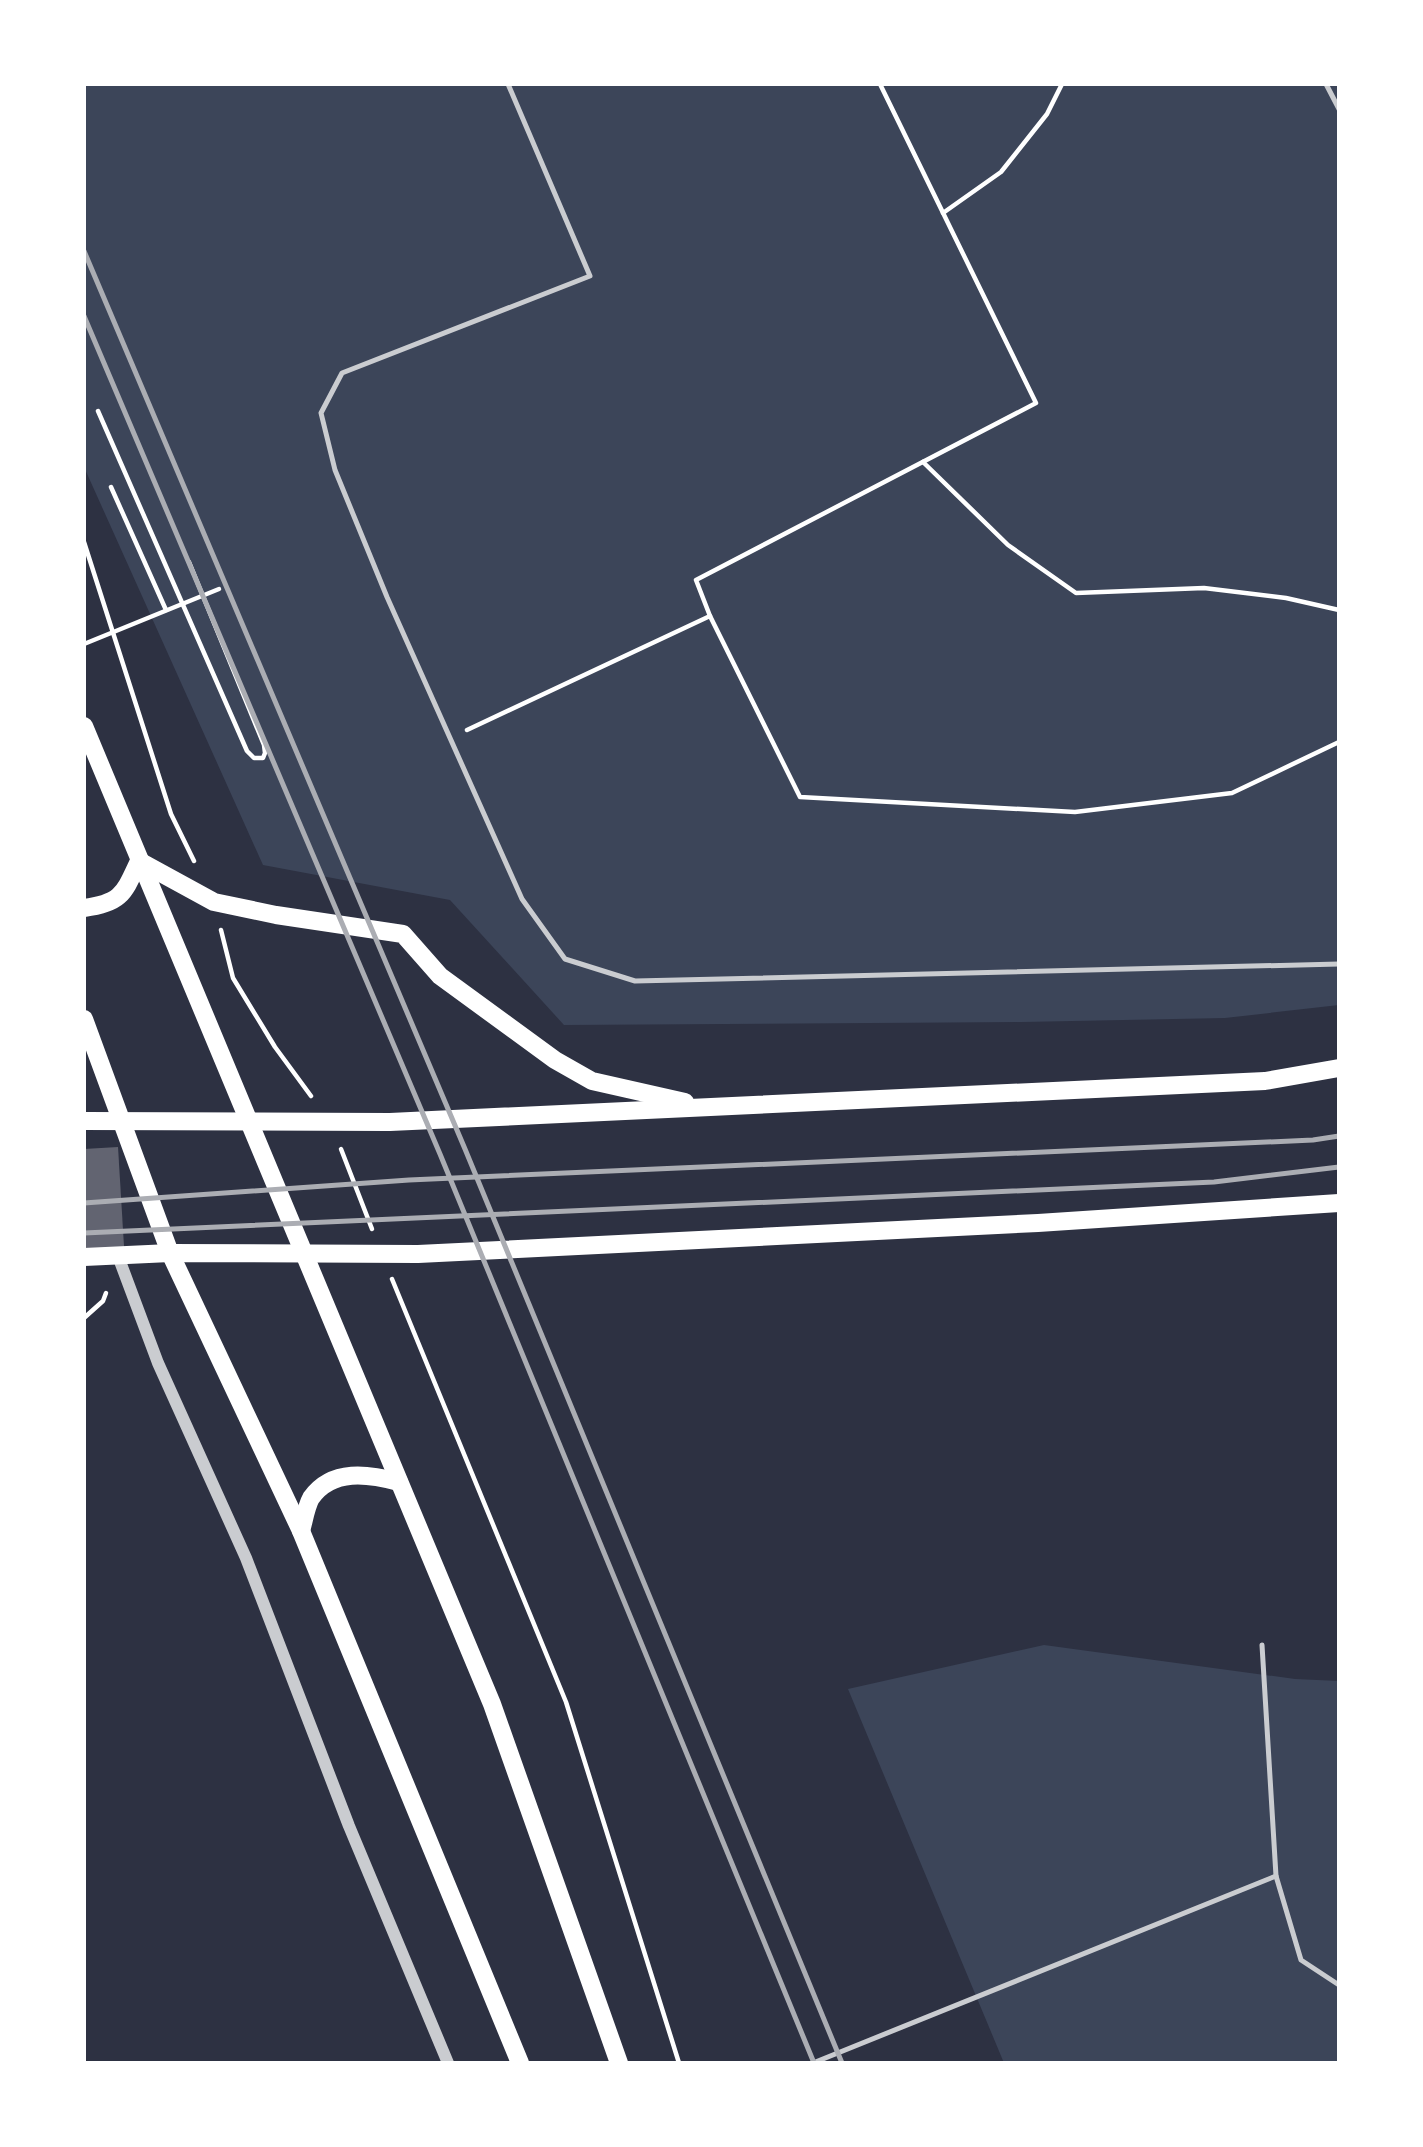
<svg xmlns="http://www.w3.org/2000/svg" width="1423" height="2147" font-family="'Roboto Condensed',sans-serif">
<style>
.green{fill:#3c4559}
.building{fill:#626471}
.lines{fill:none;stroke-linecap:round;stroke-linejoin:round}
.path{stroke:#fff;stroke-width:4.5}
.service{stroke:#caccd0;stroke-width:5}
.tertiary{stroke:#caccd0;stroke-width:12}
.primary{stroke:#fff;stroke-width:18}
.rail{stroke:#abadb3;stroke-width:5}
</style>
<rect width="100%" height="100%" fill="#2d3142"/>
<g class="green">
<polygon points="84,84 1339,84 1339,1005 1225,1018 1022,1022 564,1025 450,900 263,865 84,467"/>
<polygon points="1044,1645 1295,1679 1339,1681 1339,2063 1004,2063 848,1689"/>
</g>
<polygon class="building" points="118,1147 125,1263 84,1265 84,1149"/>
<g class="lines">
<g class="path">
<polyline points="880,84 1036,403 696,580 710,616 800,797 1075,812 1232,793 1339,742"/>
<polyline points="943,213 1001,172 1047,114 1062,84"/>
<polyline points="98,411 247,751 254,758 263,758 265,753 264,745 189,562"/>
<polyline points="923,462 1008,545 1076,593 1204,588 1286,598 1339,610"/>
<polyline points="111,487 166,610"/>
<polyline points="84,542 171,814 194,861"/>
<polyline points="84,644 219,589"/>
<polyline points="467,730 710,616"/>
<polyline points="221,930 233,978 275,1047 311,1096"/>
<polyline points="341,1149 372,1229"/>
<polyline points="392,1279 566,1702 679,2063"/>
<polyline points="84,1318 103,1301 106,1293"/>
</g>
<g class="service">
<polyline points="508,84 590,276 342,373 321,413 335,470 387,597 522,899 565,959 635,981 1339,964"/>
<polyline points="1326,84 1339,109"/>
<polyline points="1262,1645 1276,1876 1301,1960 1339,1985"/>
<polyline points="813,2063 1276,1876"/>
</g>
<polyline class="tertiary" points="118,1256 158,1363 246,1558 349,1826 448,2063"/>
<g class="primary">
<polyline points="84,726 492,1704 619,2063"/>
<path d="M84,908C122,903 124,893 139,861L214,902L276,915L403,934L440,976L555,1060L592,1081L685,1102"/>
<polyline points="84,1019 170,1253 301,1531 520,2063"/>
<polyline points="84,1121 390,1122 1265,1081 1339,1068"/>
<polyline points="84,1257 170,1253 418,1254 1038,1223 1339,1203"/>
<path d="M301,1531C304,1521 306,1507 311,1498C332,1468 369,1474 399,1482"/>
</g>
<g class="rail">
<polyline points="84,251 465,1149 842,2063"/>
<polyline points="84,316 440,1154 814,2063"/>
<polyline points="84,1203 409,1180 1313,1140 1339,1136"/>
<polyline points="84,1233 1214,1182 1339,1167"/>
</g>
</g>
<rect width="1423" height="2147" fill="none" stroke="#ffffff" stroke-width="172"/>
</svg>
